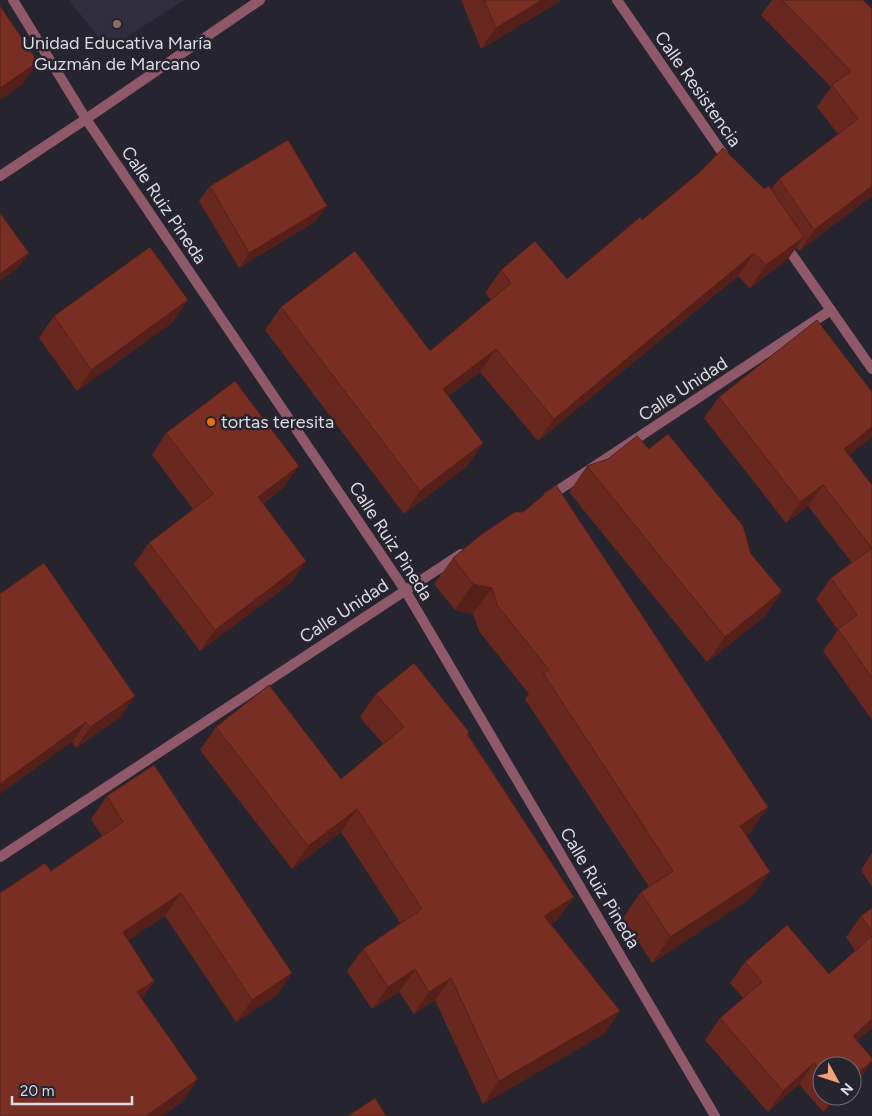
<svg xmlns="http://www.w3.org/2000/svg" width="872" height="1116" font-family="Figtree,sans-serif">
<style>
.built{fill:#302e3d}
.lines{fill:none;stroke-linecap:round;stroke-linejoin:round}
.street{stroke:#90596a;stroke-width:10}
.wall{fill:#68281f}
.shaded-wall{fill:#552019}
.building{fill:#792e24;stroke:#552019}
.education-dot{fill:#8d6e63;stroke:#26252f;stroke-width:2}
.food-dot{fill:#e8710a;stroke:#26252f;stroke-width:2}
.labels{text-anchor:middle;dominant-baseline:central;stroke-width:5;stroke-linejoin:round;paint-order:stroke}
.poi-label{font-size:18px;fill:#dbdbe2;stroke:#26252f}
.street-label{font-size:18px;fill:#dbdbe2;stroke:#26252f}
</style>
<rect width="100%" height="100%" fill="#26252f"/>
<polygon class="built" points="69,0 184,0 108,49"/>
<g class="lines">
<g class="street">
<polyline points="13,0 86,119 405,590 715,1116"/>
<polyline points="617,0 728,161"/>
<polyline points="0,176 86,119 260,0"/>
<polyline points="784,243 872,369"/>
<polyline points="548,497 831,310"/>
<polyline points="0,857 461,554"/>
</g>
</g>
<g class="wall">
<polygon points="461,0 562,0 481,49"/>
<polygon points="772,0 863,0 872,196 799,251 796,247 788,259 750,288 738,276 538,441 480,372 448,396 483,443 467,466 404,514 265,330 281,307 430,351 491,300 485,293 501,270 567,279 642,220 764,189 771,189 779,179 838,134 817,107 831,87 761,15"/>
<polygon points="210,186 316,221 239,268 199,201"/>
<polygon points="54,316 173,322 77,391 39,338"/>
<polygon points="872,392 872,437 849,455 872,485 872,720 823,651 838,630 816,599 831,578 852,563 808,506 786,523 704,418 719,397"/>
<polygon points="166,433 284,487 263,504 306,561 291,583 200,651 134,564 149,543 193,509 152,455"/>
<polygon points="649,449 751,554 782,591 764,617 707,662 569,492 587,466"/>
<polygon points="482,534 750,833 746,836 751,898 652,963 623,918 641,892 649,887 525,699 529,694 479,631 473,614 455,610 434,584 453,558"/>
<polygon points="1,593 121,717 76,748 72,742"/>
<polygon points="376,694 469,732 468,734 574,897 558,919 551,924 620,1011 604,1034 483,1104 435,1000 414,1014 399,992 372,1009 347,971 363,949 401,924 341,832 292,869 200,750 216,727 341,779 383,744 360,717"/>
<polygon points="107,796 292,973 277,995 236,1022 165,916 128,940 154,981 142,999 182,1102 162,1116 0,1116 51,871 102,836 91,819"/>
<polygon points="872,853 872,887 861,870"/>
<polygon points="872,908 872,1028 857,1041 859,1081 822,1066 822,1096 841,1096 823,1112 799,1084 768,1112 705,1040 720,1018 743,998 730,983 745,962 829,974 855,951 846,937 861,916"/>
</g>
<g class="shaded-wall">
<polygon points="542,0 562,0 481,49 496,28"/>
<polygon points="38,62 23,84 0,100 0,88"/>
<polygon points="872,186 872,196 799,251 814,230"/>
<polygon points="327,206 316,221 239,268 249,253"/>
<polygon points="804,237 788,259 750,288 766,265"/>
<polygon points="29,253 18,268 0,281 0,274"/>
<polygon points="754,253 738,276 538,441 554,419"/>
<polygon points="188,300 173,322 77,391 91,370"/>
<polygon points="496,349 480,372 427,412 443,389"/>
<polygon points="872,427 872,437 830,470 844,449"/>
<polygon points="483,443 467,466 404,514 420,491"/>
<polygon points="299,466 284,487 243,518 258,497"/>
<polygon points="823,485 808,506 786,523 800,502"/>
<polygon points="306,561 291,583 200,651 215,630"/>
<polygon points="473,584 492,588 473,614 455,610"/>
<polygon points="782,591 764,617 707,662 725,637"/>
<polygon points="135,696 121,717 76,748 90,727"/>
<polygon points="86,722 72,742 0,794 0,784"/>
<polygon points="768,807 750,833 722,852 740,826"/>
<polygon points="357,809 341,832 292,869 308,846"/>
<polygon points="770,872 751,898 652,963 670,937"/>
<polygon points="181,893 165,916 107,954 123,932"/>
<polygon points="574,897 558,919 528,939 544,916"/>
<polygon points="415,969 399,992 372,1009 388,987"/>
<polygon points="292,973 277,995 236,1022 252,1000"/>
<polygon points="451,978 435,1000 414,1014 429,992"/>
<polygon points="154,981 139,1003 137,992"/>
<polygon points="620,1011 604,1034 483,1104 499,1081"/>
<polygon points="872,1019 872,1028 838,1057 853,1036"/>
<polygon points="872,1061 859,1081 852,1086 852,1078"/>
<polygon points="814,1063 799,1084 768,1112 783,1091"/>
<polygon points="198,1079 182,1102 162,1116 146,1116"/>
<polygon points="834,1096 841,1096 823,1112"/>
</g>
<g class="building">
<polygon points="484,0 542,0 496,28"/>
<polygon points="782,0 863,0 872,9 872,186 814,230 779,179 858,119 832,85 851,71"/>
<polygon points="0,6 38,62 0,88"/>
<polygon points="288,140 327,206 249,253 210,186"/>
<polygon points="723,148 764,189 769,186 804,237 766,265 754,253 554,419 496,349 443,389 483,443 420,491 281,307 355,251 430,351 511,283 501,270 535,241 567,279 640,217 642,220 700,172"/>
<polygon points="0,213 29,253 0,274"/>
<polygon points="150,247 188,300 91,370 54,316"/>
<polygon points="817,320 872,392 872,427 844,449 872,485 872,548 823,485 800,502 719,397"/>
<polygon points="235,381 299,466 258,497 306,561 215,630 149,543 213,494 166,433"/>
<polygon points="668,434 743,526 751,554 782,591 725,637 587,466 608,459 637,436 649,449"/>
<polygon points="556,485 768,807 740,826 770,872 670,937 641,892 673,871 543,673 549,670 497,605 492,588 473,584 453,558 482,534 515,512 523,512"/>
<polygon points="872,548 872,678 838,629 857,615 831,578"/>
<polygon points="44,563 135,696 90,727 86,722 0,784 0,592 1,593"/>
<polygon points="414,663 469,732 467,734 574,897 544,916 620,1011 499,1081 451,978 429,992 415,969 388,987 363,949 422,909 357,809 308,846 216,727 269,685 341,779 404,727 376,694"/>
<polygon points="154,765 292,973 252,1000 181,893 123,932 154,981 137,992 198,1079 146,1116 0,1116 0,893 45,863 51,871 123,822 107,796"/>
<polygon points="872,908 872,932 861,916"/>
<polygon points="787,925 829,974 872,936 872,1019 853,1036 872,1058 872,1061 852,1078 852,1066 822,1066 822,1072 814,1063 783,1091 720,1018 762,982 745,962"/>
<polygon points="375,1098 386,1116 348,1116"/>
</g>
<circle class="education-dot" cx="117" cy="24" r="5"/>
<circle class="food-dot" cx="211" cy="422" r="5"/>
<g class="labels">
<g class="poi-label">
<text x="117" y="43">Unidad Educativa María<tspan x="117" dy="21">Guzmán de Marcano</tspan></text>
<text x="221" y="422" text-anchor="start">tortas teresita</text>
</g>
<g class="street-label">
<text transform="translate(698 89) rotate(55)">Calle Resistencia</text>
<text transform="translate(164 205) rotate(56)">Calle Ruiz Pineda</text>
<text transform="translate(683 389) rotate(-33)">Calle Unidad</text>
<text transform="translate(391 541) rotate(57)">Calle Ruiz Pineda</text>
<text transform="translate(344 611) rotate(-33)">Calle Unidad</text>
<text transform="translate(600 888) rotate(59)">Calle Ruiz Pineda</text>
</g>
</g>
<g transform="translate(837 1081) rotate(130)"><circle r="24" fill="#26252f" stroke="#6e6e77"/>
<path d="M0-4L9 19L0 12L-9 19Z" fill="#efa376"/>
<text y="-8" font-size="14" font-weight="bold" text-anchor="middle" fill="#dbdbe2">N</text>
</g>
<path d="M12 1096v8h120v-8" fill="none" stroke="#dbdbe2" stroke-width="2.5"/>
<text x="20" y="1096" font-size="15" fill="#dbdbe2" stroke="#26252f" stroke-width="4" paint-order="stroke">20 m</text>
</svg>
